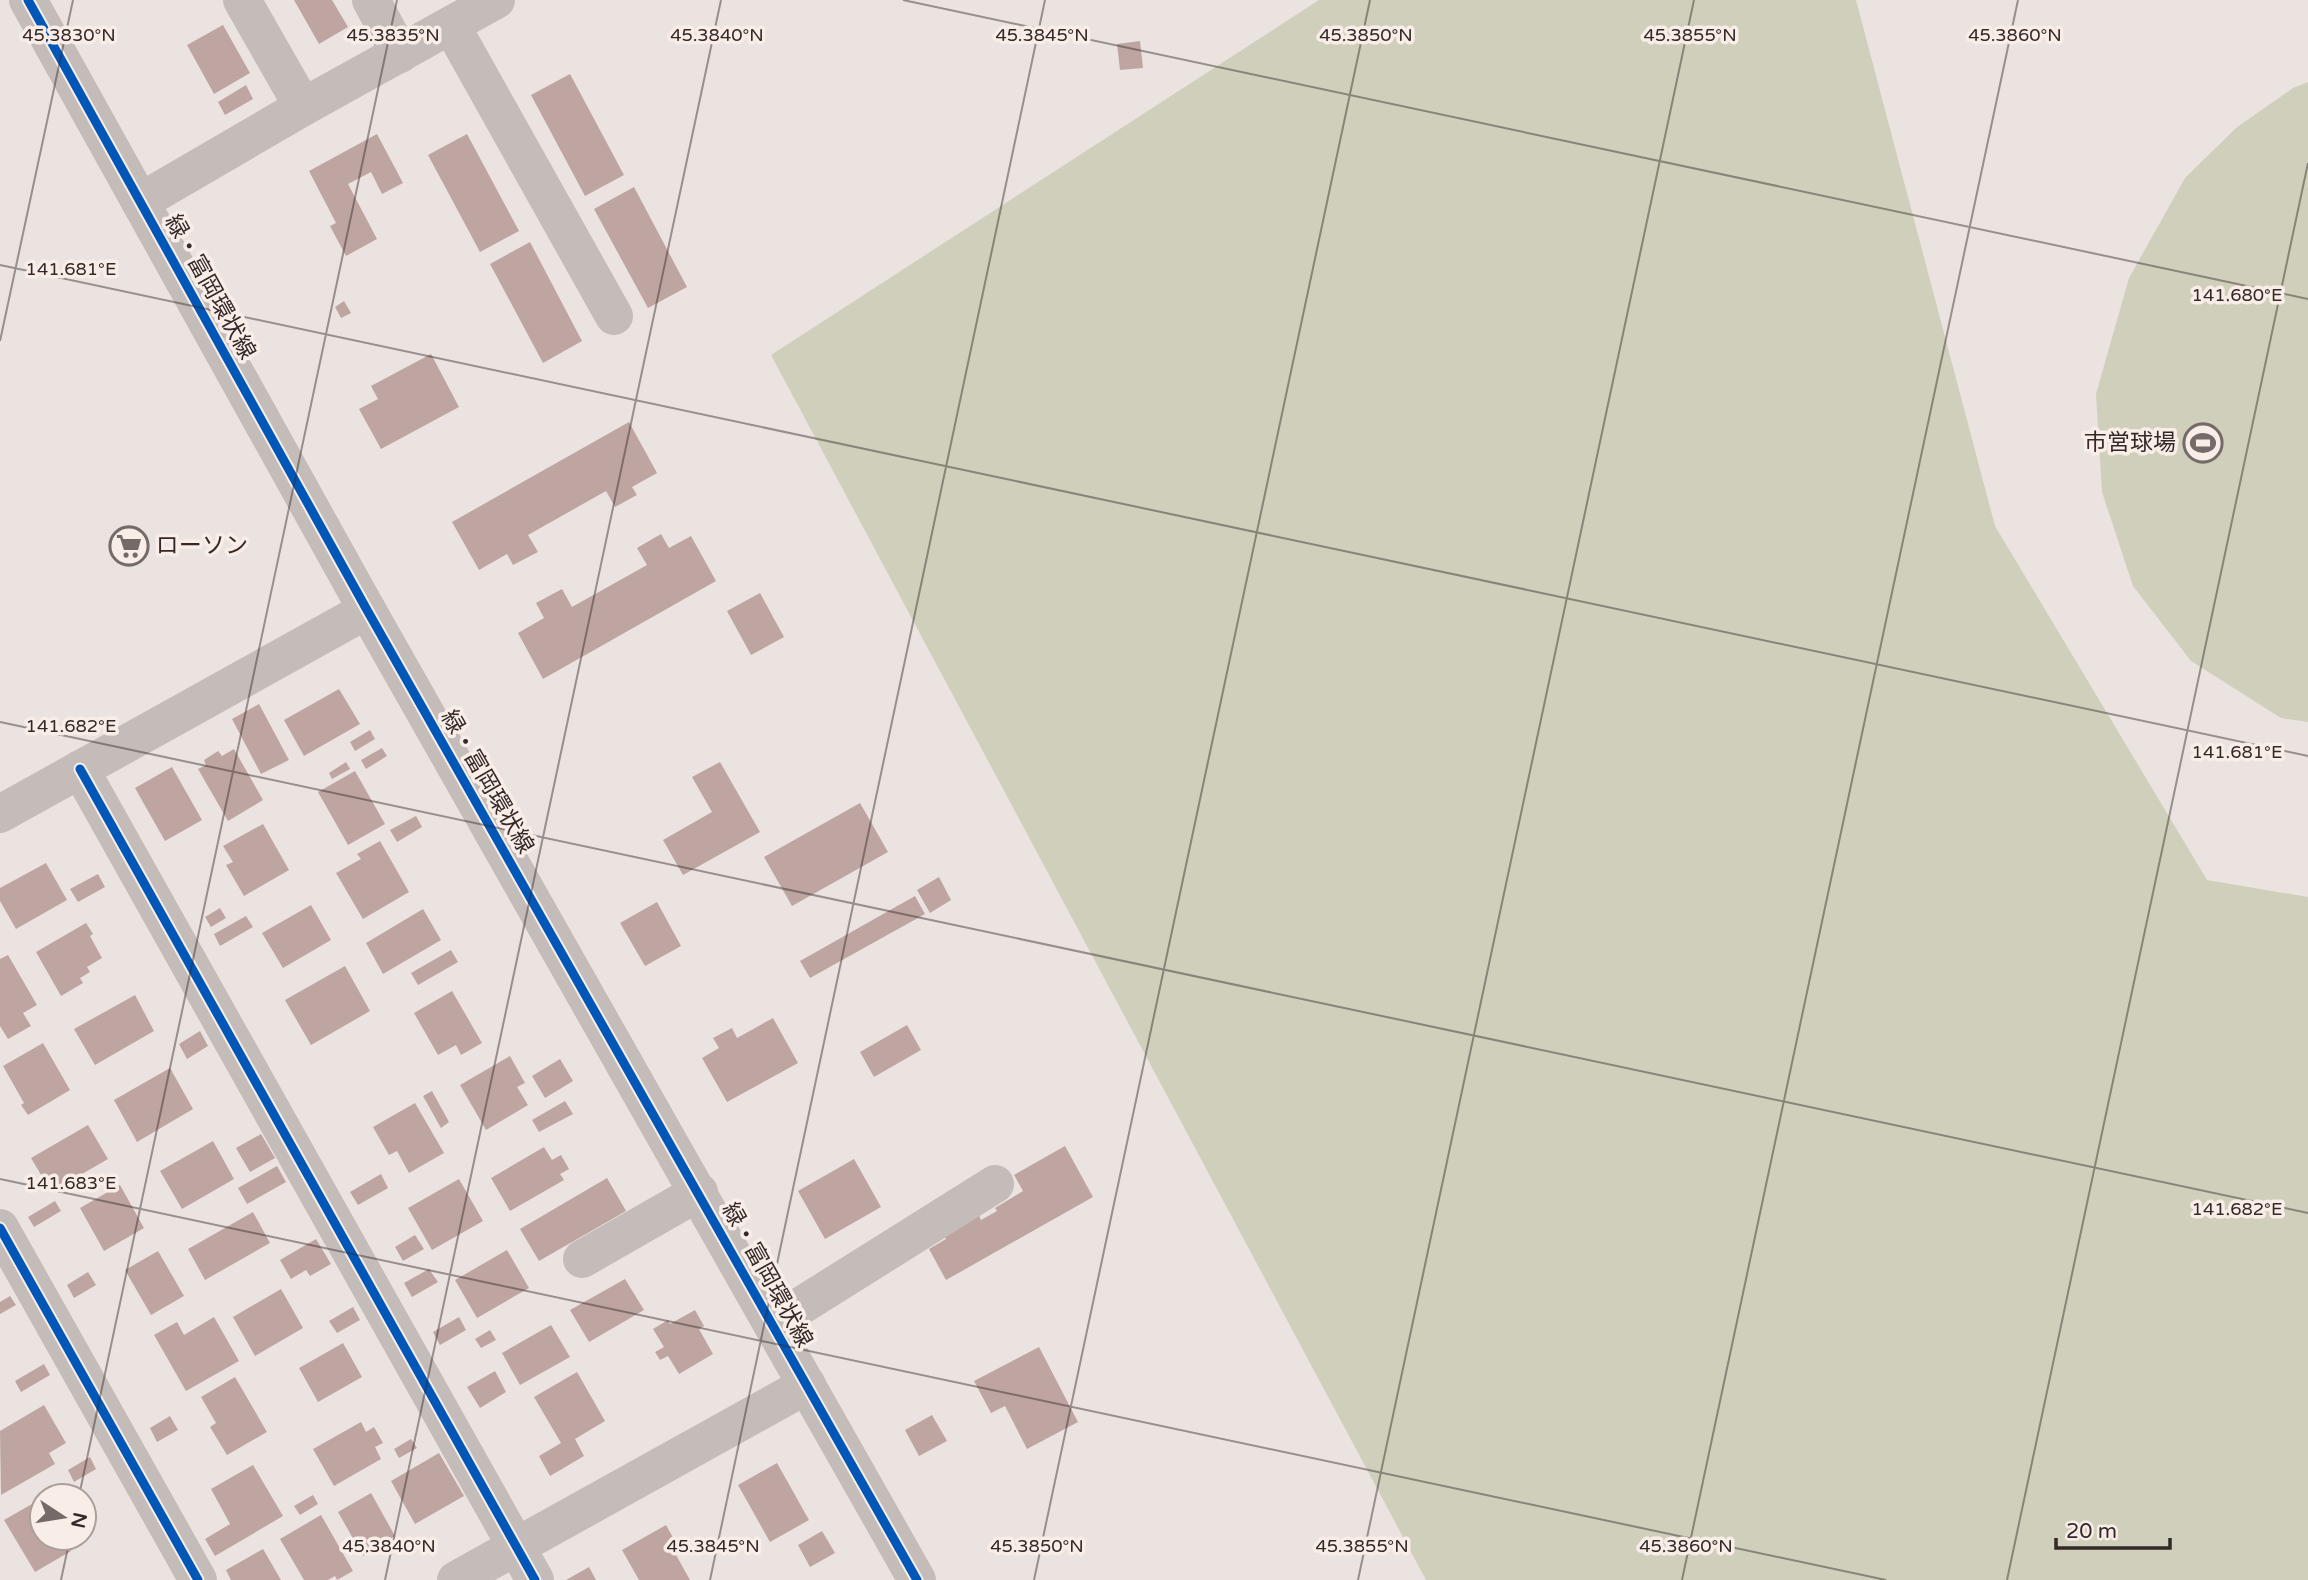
<svg xmlns="http://www.w3.org/2000/svg" width="2308" height="1580" font-family="'Varela Round','Noto Sans JP',sans-serif">
<style>
.green{fill:#d0cfbb}
.building{fill:#bea5a2}
.lines{fill:none;stroke-linecap:round;stroke-linejoin:round}
.minor{stroke:#c4bcb9;stroke-width:38}
.cycleway-casing{stroke:#f8ede7;stroke-width:13}
.cycleway{stroke:#0057b8;stroke-width:9}
.ticks{fill:none;stroke:#342928;stroke-width:2;stroke-opacity:0.45}
.labels{text-anchor:middle;dominant-baseline:central;stroke-width:7;stroke-linejoin:round;paint-order:stroke}
.street-label{font-size:23px;fill:#342928;stroke:#f8ede7}
.poi-label{font-size:23px;fill:#342928;stroke:#f8ede7;text-anchor:end}
.ticks-label{font-size:18px;text-anchor:middle;fill:#342928;stroke:#f8ede7;stroke-width:7;stroke-linejoin:round;paint-order:stroke}
</style>
<rect width="100%" height="100%" fill="#ebe3e0"/>
<g class="green">
<polygon points="1319,0 1856,0 1995,526 2207,880 2308,897 2308,1580 1426,1580 771,355"/>
<polygon points="2308,82 2308,722 2281,718 2191,661 2133,586 2102,492 2096,394 2129,278 2185,178 2236,128 2293,88"/>
</g>
<g class="building">
<polygon points="294,0 332,0 348,27 319,44"/>
<polygon points="223,25 250,73 214,94 187,45"/>
<polygon points="1140,41 1143,68 1120,70 1117,44"/>
<polygon points="570,74 624,175 585,196 531,95"/>
<polygon points="246,85 253,99 225,115 218,102"/>
<polygon points="377,134 403,183 382,194 371,172 348,184 377,239 346,256 330,226 336,223 309,171"/>
<polygon points="467,134 519,231 480,252 428,155"/>
<polygon points="634,187 687,287 648,308 594,209"/>
<polygon points="530,242 582,341 543,363 490,264"/>
<polygon points="344,301 351,313 341,318 335,307"/>
<polygon points="431,354 459,407 381,449 359,409 378,399 371,386"/>
<polygon points="629,422 657,473 632,487 637,495 615,507 606,491 528,535 538,552 513,565 507,554 479,570 452,522"/>
<polygon points="661,534 669,548 691,536 716,581 543,679 518,633 544,618 536,603 562,589 572,607 647,565 637,548"/>
<polygon points="760,593 784,637 751,655 727,611"/>
<polygon points="339,689 360,724 304,756 284,720"/>
<polygon points="259,704 289,760 261,774 232,719"/>
<polygon points="370,730 375,739 355,751 350,742"/>
<polygon points="382,748 387,756 366,769 361,760"/>
<polygon points="234,749 263,800 228,821 198,769 206,765 204,760 218,751 222,756"/>
<polygon points="346,762 350,769 332,779 329,773"/>
<polygon points="720,762 760,832 683,875 663,840 712,812 692,777"/>
<polygon points="172,767 202,820 165,841 135,788"/>
<polygon points="355,771 385,824 348,845 318,792"/>
<polygon points="860,803 888,852 792,906 764,857"/>
<polygon points="416,816 422,827 397,842 390,830"/>
<polygon points="263,824 289,870 244,896 226,865 233,862 223,846"/>
<polygon points="380,841 409,892 363,919 336,873 361,859 357,854"/>
<polygon points="46,863 67,900 16,929 0,901 0,888"/>
<polygon points="98,874 105,887 78,902 70,889"/>
<polygon points="939,877 951,900 930,913 917,890"/>
<polygon points="915,896 925,914 810,978 800,961"/>
<polygon points="657,902 681,946 645,966 620,923"/>
<polygon points="311,905 331,940 283,968 262,933"/>
<polygon points="220,908 226,918 211,927 205,917"/>
<polygon points="423,909 441,940 383,974 366,943"/>
<polygon points="246,916 253,927 220,946 214,934"/>
<polygon points="86,923 93,934 90,936 102,958 87,967 90,972 80,978 83,983 61,996 36,952"/>
<polygon points="451,950 458,962 418,985 411,973"/>
<polygon points="8,955 37,1005 23,1013 31,1026 8,1039 0,1026 0,959"/>
<polygon points="345,966 370,1011 311,1045 285,1000"/>
<polygon points="452,991 482,1043 461,1055 456,1045 438,1055 414,1013"/>
<polygon points="135,995 154,1031 95,1065 74,1029"/>
<polygon points="773,1018 798,1063 727,1102 702,1058 719,1048 713,1038 732,1028 737,1038"/>
<polygon points="907,1025 921,1050 874,1077 860,1052"/>
<polygon points="200,1031 208,1046 187,1059 179,1044"/>
<polygon points="43,1043 70,1090 28,1115 21,1105 24,1103 3,1066"/>
<polygon points="510,1056 525,1083 517,1087 528,1105 486,1130 460,1085"/>
<polygon points="560,1059 573,1081 545,1098 532,1076"/>
<polygon points="170,1068 193,1109 137,1142 114,1100"/>
<polygon points="432,1091 449,1122 441,1128 423,1096"/>
<polygon points="565,1101 573,1114 539,1132 532,1120"/>
<polygon points="415,1103 444,1153 409,1173 397,1151 389,1155 373,1127"/>
<polygon points="88,1125 108,1159 56,1189 52,1182 47,1185 31,1158"/>
<polygon points="261,1134 275,1158 250,1172 236,1148"/>
<polygon points="213,1141 234,1179 182,1209 160,1171"/>
<polygon points="1065,1146 1093,1197 946,1280 929,1249 946,1239 943,1233 978,1213 981,1220 997,1211 995,1208 1023,1191 1014,1175"/>
<polygon points="544,1147 552,1160 561,1155 569,1169 560,1174 564,1180 510,1211 491,1178"/>
<polygon points="854,1159 881,1207 825,1239 798,1191"/>
<polygon points="277,1166 286,1182 247,1204 238,1188"/>
<polygon points="381,1174 388,1188 358,1205 350,1192"/>
<polygon points="607,1178 626,1211 539,1261 520,1229"/>
<polygon points="459,1179 483,1221 432,1250 408,1208"/>
<polygon points="120,1185 144,1228 104,1251 80,1208"/>
<polygon points="55,1201 61,1211 34,1227 28,1217"/>
<polygon points="253,1212 270,1243 205,1280 188,1249"/>
<polygon points="415,1235 424,1249 403,1261 395,1247"/>
<polygon points="316,1239 331,1264 310,1276 306,1270 291,1279 280,1260"/>
<polygon points="507,1250 529,1288 477,1318 455,1280"/>
<polygon points="158,1251 184,1296 151,1315 125,1270"/>
<polygon points="429,1269 438,1282 412,1297 404,1283"/>
<polygon points="88,1272 96,1285 74,1298 67,1285"/>
<polygon points="625,1279 644,1310 589,1342 570,1310"/>
<polygon points="281,1289 303,1328 255,1356 233,1317"/>
<polygon points="10,1296 16,1305 0,1314 0,1302"/>
<polygon points="353,1307 360,1320 337,1333 329,1321"/>
<polygon points="695,1310 704,1326 699,1329 713,1354 679,1374 668,1356 660,1360 655,1352 664,1347 653,1329 668,1320 670,1324"/>
<polygon points="214,1317 239,1361 186,1391 154,1335 177,1322 184,1335"/>
<polygon points="459,1317 466,1330 440,1345 433,1332"/>
<polygon points="551,1325 570,1357 520,1385 502,1353"/>
<polygon points="490,1330 496,1340 481,1348 475,1339"/>
<polygon points="343,1343 362,1377 318,1402 299,1368"/>
<polygon points="1039,1347 1078,1422 1027,1449 1005,1406 991,1413 974,1381"/>
<polygon points="44,1364 50,1375 21,1392 15,1381"/>
<polygon points="495,1371 506,1392 480,1408 467,1387"/>
<polygon points="577,1372 605,1421 575,1439 584,1456 550,1476 539,1456 561,1443 534,1397"/>
<polygon points="235,1377 267,1432 227,1455 210,1427 216,1423 201,1397"/>
<polygon points="44,1405 66,1443 49,1453 55,1464 1,1495 0,1431"/>
<polygon points="932,1415 947,1441 919,1456 905,1430"/>
<polygon points="170,1416 178,1430 157,1442 150,1428"/>
<polygon points="361,1422 366,1432 374,1427 383,1443 375,1447 381,1459 334,1486 313,1449"/>
<polygon points="411,1439 417,1448 399,1458 394,1449"/>
<polygon points="439,1453 464,1496 415,1524 391,1481"/>
<polygon points="90,1457 96,1469 74,1482 68,1470"/>
<polygon points="777,1463 809,1520 770,1542 738,1485"/>
<polygon points="253,1465 283,1516 215,1556 205,1539 230,1524 211,1489"/>
<polygon points="371,1493 395,1536 363,1556 338,1512"/>
<polygon points="313,1495 318,1504 300,1515 294,1506"/>
<polygon points="39,1500 42,1505 42,1538 64,1538 71,1551 35,1572 4,1520"/>
<polygon points="321,1515 353,1571 337,1580 335,1576 328,1580 304,1580 280,1539"/>
<polygon points="666,1525 676,1543 671,1546 690,1580 639,1580 622,1550"/>
<polygon points="822,1531 835,1553 810,1567 798,1545"/>
<polygon points="263,1549 281,1580 231,1580 226,1570"/>
<polygon points="589,1567 596,1580 566,1580"/>
</g>
<g class="lines">
<g class="minor">
<polyline points="28,0 367,610 917,1580"/>
<polyline points="242,0 303,107"/>
<polyline points="371,0 400,54"/>
<polyline points="451,25 614,316"/>
<polyline points="140,202 303,107 496,0"/>
<polyline points="80,769 535,1580"/>
<polyline points="0,814 367,610"/>
<polyline points="0,1228 198,1580"/>
<polyline points="582,1259 699,1192"/>
<polyline points="772,1324 995,1184"/>
<polyline points="456,1580 807,1385"/>
</g>
<g class="cycleway-casing">
<g id="cycleway">
<polyline points="28,0 367,610 917,1580"/>
<polyline points="80,769 535,1580"/>
<polyline points="0,1228 198,1580"/>
</g>
</g>
<use href="#cycleway" class="cycleway"/>
</g>
<path class="ticks" d="M903,0L2308,299M0,265L2308,756M0,341L73,0M0,722L2308,1213M0,1179L1886,1580M79,1496L397,0M61,1580L70,1538M385,1580L721,0M710,1580L1045,0M1034,1580L1370,0M1358,1580L1694,0M1682,1580L2018,0M2007,1580L2308,163"/>
<defs>
<g id="stadium-ring" transform="scale(2.0125)"><circle r="9.5" fill="#f8ede7" stroke="#746a68" stroke-width="1.5"/><path d="M0-5a6.5 5 0 1 0 0 10a6.5 5 0 1 0 0-10ZM-3.5-1.8h7v3.6h-7Z" fill="#746a68"/></g>
<g id="supermarket-ring" transform="scale(2.0125)"><circle r="9.5" fill="#f8ede7" stroke="#746a68" stroke-width="1.5"/><path d="M-6-5.5h2.5l.6 2H6L4.5 2H-2.5L-4.4-4H-6ZM-1.5 3.2a1.3 1.3 0 1 0 .1 0ZM3 3.2a1.3 1.3 0 1 0 .1 0Z" fill="#746a68"/></g>
</defs>
<g fill-rule="evenodd">
<use href="#stadium-ring" x="2203" y="443"/>
<use href="#supermarket-ring" x="129" y="546"/>
</g>
<g class="labels">
<g class="street-label">
<text transform="translate(210 287) rotate(61)">緑・富岡環状線</text>
<text transform="translate(487 782) rotate(60)">緑・富岡環状線</text>
<text transform="translate(767 1275) rotate(61)">緑・富岡環状線</text>
</g>
<g class="poi-label">
<text x="2176" y="443">市営球場</text>
<text x="156" y="546" text-anchor="start">ローソン</text>
</g>
</g>
<g class="ticks-label">
<text x="69" y="41">45.3830°N</text>
<text x="393" y="41">45.3835°N</text>
<text x="717" y="41">45.3840°N</text>
<text x="1042" y="41">45.3845°N</text>
<text x="1366" y="41">45.3850°N</text>
<text x="1690" y="41">45.3855°N</text>
<text x="2015" y="41">45.3860°N</text>
<text x="71" y="275">141.681°E</text>
<text x="2237" y="301">141.680°E</text>
<text x="71" y="732">141.682°E</text>
<text x="2237" y="758">141.681°E</text>
<text x="71" y="1189">141.683°E</text>
<text x="2237" y="1215">141.682°E</text>
<text x="389" y="1552">45.3840°N</text>
<text x="713" y="1552">45.3845°N</text>
<text x="1037" y="1552">45.3850°N</text>
<text x="1362" y="1552">45.3855°N</text>
<text x="1686" y="1552">45.3860°N</text>
</g>
<g transform="translate(63 1517) rotate(102)"><circle r="33" fill="#f8ede7" stroke="#aa9f9b" stroke-width="2"/>
<path d="M0-5L12 26L0 18L-12 26Z" fill="#746a68"/>
<text y="-10" font-size="19" font-weight="bold" text-anchor="middle" fill="#342928">N</text>
</g>
<path d="M2056 1538v10h114v-10" fill="none" stroke="#342928" stroke-width="3.5"/>
<text x="2066" y="1538" font-size="21" fill="#342928" stroke="#f8ede7" stroke-width="5" paint-order="stroke">20 m</text>
</svg>
